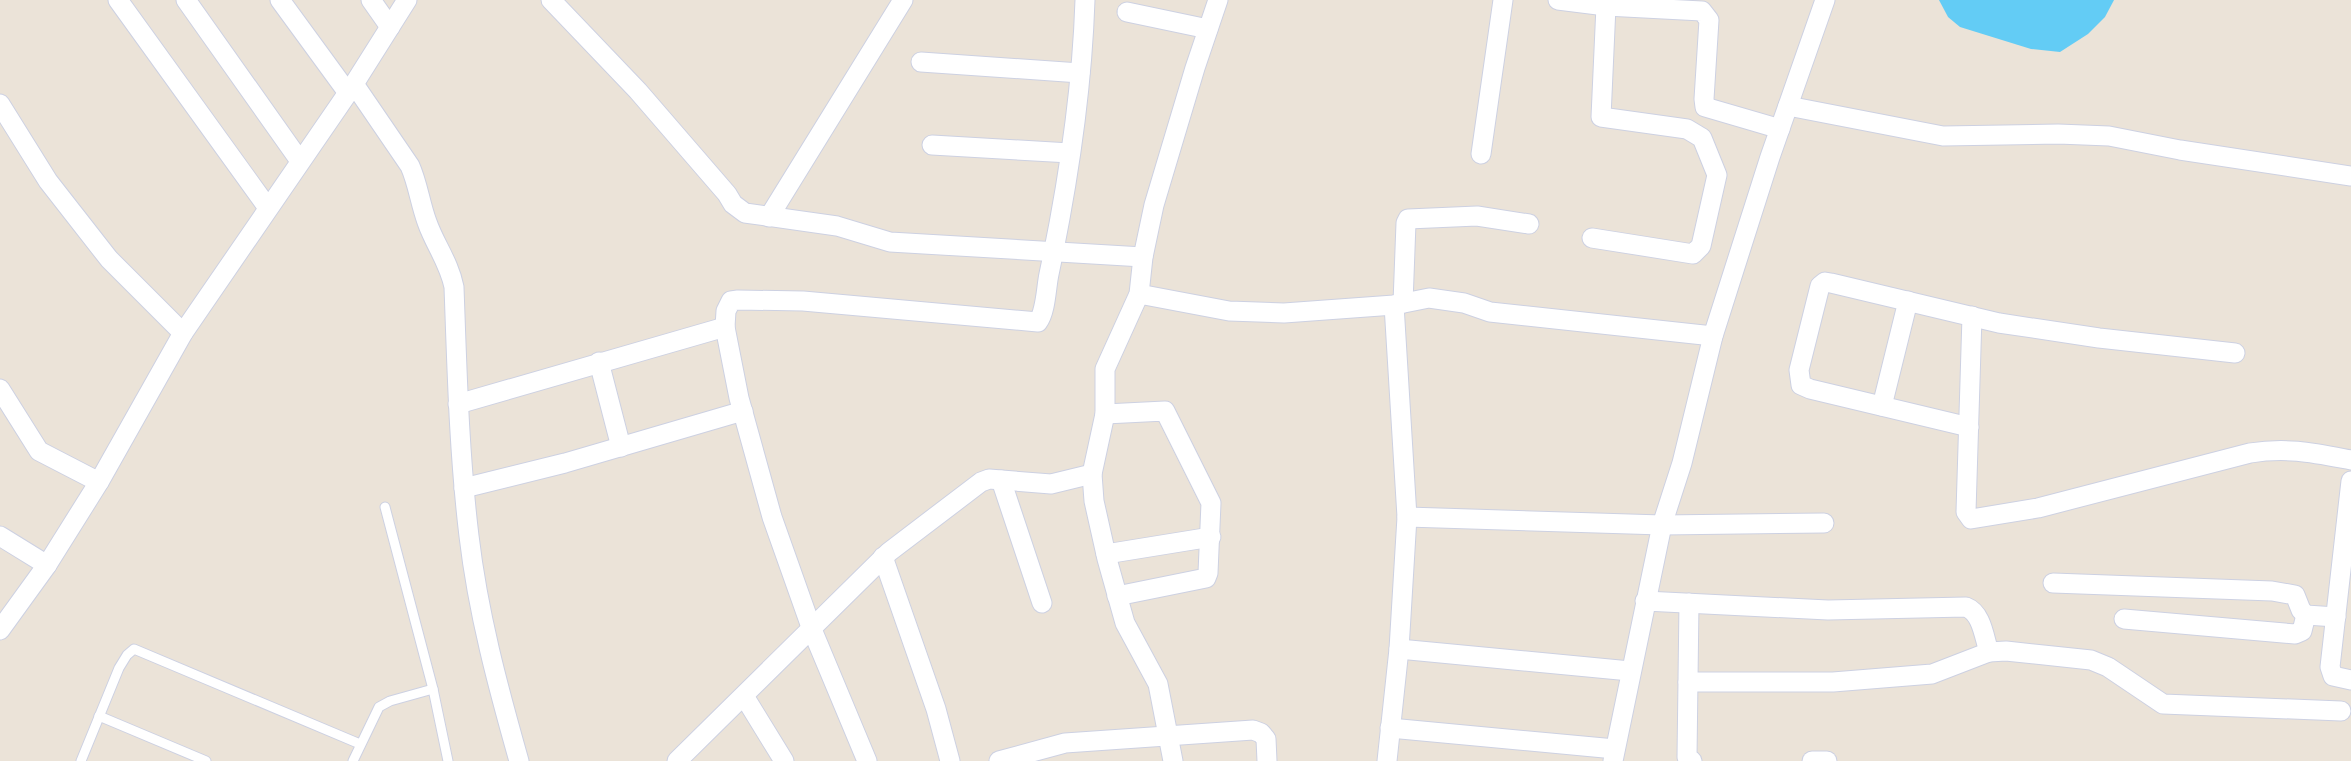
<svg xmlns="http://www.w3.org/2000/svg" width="2351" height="761" font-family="'PT Sans',sans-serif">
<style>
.water{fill:#63ccf5}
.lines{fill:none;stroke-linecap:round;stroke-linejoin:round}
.lane-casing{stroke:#cdd1e2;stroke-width:11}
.street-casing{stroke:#cdd1e2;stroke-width:21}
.lane{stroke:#fff;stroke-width:9}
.street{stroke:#fff;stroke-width:19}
</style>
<rect width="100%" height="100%" fill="#ebe3d8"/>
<polygon class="water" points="1939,0 2114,0 2105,17 2088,34 2060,52 2031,49 1960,27 1948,17"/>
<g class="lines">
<g class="lane-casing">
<g id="lane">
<polyline points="385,507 433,689 448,761"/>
<polyline points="99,716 206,761"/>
<polyline points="81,761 119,668 127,655 134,649 360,744"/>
<polyline points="353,761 379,707 390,701 433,689"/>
</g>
</g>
<g class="street-casing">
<g id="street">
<polyline points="118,0 268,208"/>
<polyline points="186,0 300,161"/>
<polyline points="280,0 348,93"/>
<polyline points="371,0 390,27"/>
<polyline points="551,0 638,91 727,194 733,204 745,213 837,226 890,242 1143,257"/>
<polyline points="1558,0 1606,6 1702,11 1709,20 1704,99 1705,107 1780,129"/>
<polyline points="1127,12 1208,29"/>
<polyline points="921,62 1080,73"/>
<path d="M354,84L410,166C418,184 420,203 427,222C435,245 449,262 454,287C457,370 459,453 469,536C478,613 498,687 519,761"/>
<polyline points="0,104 48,181 109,259 183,333"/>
<polyline points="1788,106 1943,136 2058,134 2109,136 2180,150 2351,176"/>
<polyline points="932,145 1070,153"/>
<polyline points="1481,154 1503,0"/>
<polyline points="769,217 903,0"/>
<polyline points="1592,238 1693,254 1701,246 1717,175 1702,138 1687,129 1601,117 1606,6"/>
<polyline points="1139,294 1229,311 1284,313 1394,305 1429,298 1464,303 1490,312 1713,336"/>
<polyline points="1403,303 1406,223 1408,219 1477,216 1529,224"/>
<path d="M1972,316L1966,512L1971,519L2038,508L2250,453C2288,447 2314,453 2351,460"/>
<polyline points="599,362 621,447"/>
<polyline points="0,389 39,451 99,482"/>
<polyline points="458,404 725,327"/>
<polyline points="1882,406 1908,301"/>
<polyline points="1105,414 1165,411 1211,503 1208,573 1206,578 1117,596"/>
<polyline points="1969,427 1810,389 1801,385 1799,370 1820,286 1825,282 1831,283 1999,323 2099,338 2235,353"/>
<polyline points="1001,480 1042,603"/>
<polyline points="2351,481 2330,667 2333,676 2351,680"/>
<polyline points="464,488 565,463 743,411"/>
<polyline points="1407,517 1662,525 1824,523"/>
<polyline points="0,536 47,565"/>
<polyline points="1106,554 1211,537"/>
<polyline points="883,557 936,709 950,761"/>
<polyline points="2053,583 2272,591 2295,595 2301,610 2306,615 2336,617"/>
<path d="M1645,601L1828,610L1966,607C1982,613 1984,637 1989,652"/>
<polyline points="1689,603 1687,757 1692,761"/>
<polyline points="2124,619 2295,634 2302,631 2306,615"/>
<polyline points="0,630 47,565 99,482 183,333 354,84 407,0"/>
<polyline points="1399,649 1630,671"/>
<polyline points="1688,682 1833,682 1932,674 1989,652 2006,651 2091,660 2108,667 2163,704 2341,711"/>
<polyline points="744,696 784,761"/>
<polyline points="1390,728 1615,749"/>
<polyline points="677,761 889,552 981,482 989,479 1051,484 1092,474"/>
<path d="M867,761L811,627L772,517L739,398L725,327L726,311L731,301L738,300L803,301L1038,322C1046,311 1046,288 1049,274C1068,184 1082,92 1085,0"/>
<polyline points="999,761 1065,743 1253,730 1261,733 1266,739 1267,761"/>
<polyline points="1173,761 1158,684 1125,623 1107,559 1094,501 1092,474 1105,414 1105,369 1139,294 1143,257 1154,205 1195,68 1218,0"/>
<polyline points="1387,761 1399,649 1407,517 1394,305"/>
<polyline points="1613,761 1662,525 1682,463 1713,336 1770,157 1825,0"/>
<polyline points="1812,761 1827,761"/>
</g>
</g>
<use href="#lane" class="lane"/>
<use href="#street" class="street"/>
</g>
</svg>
